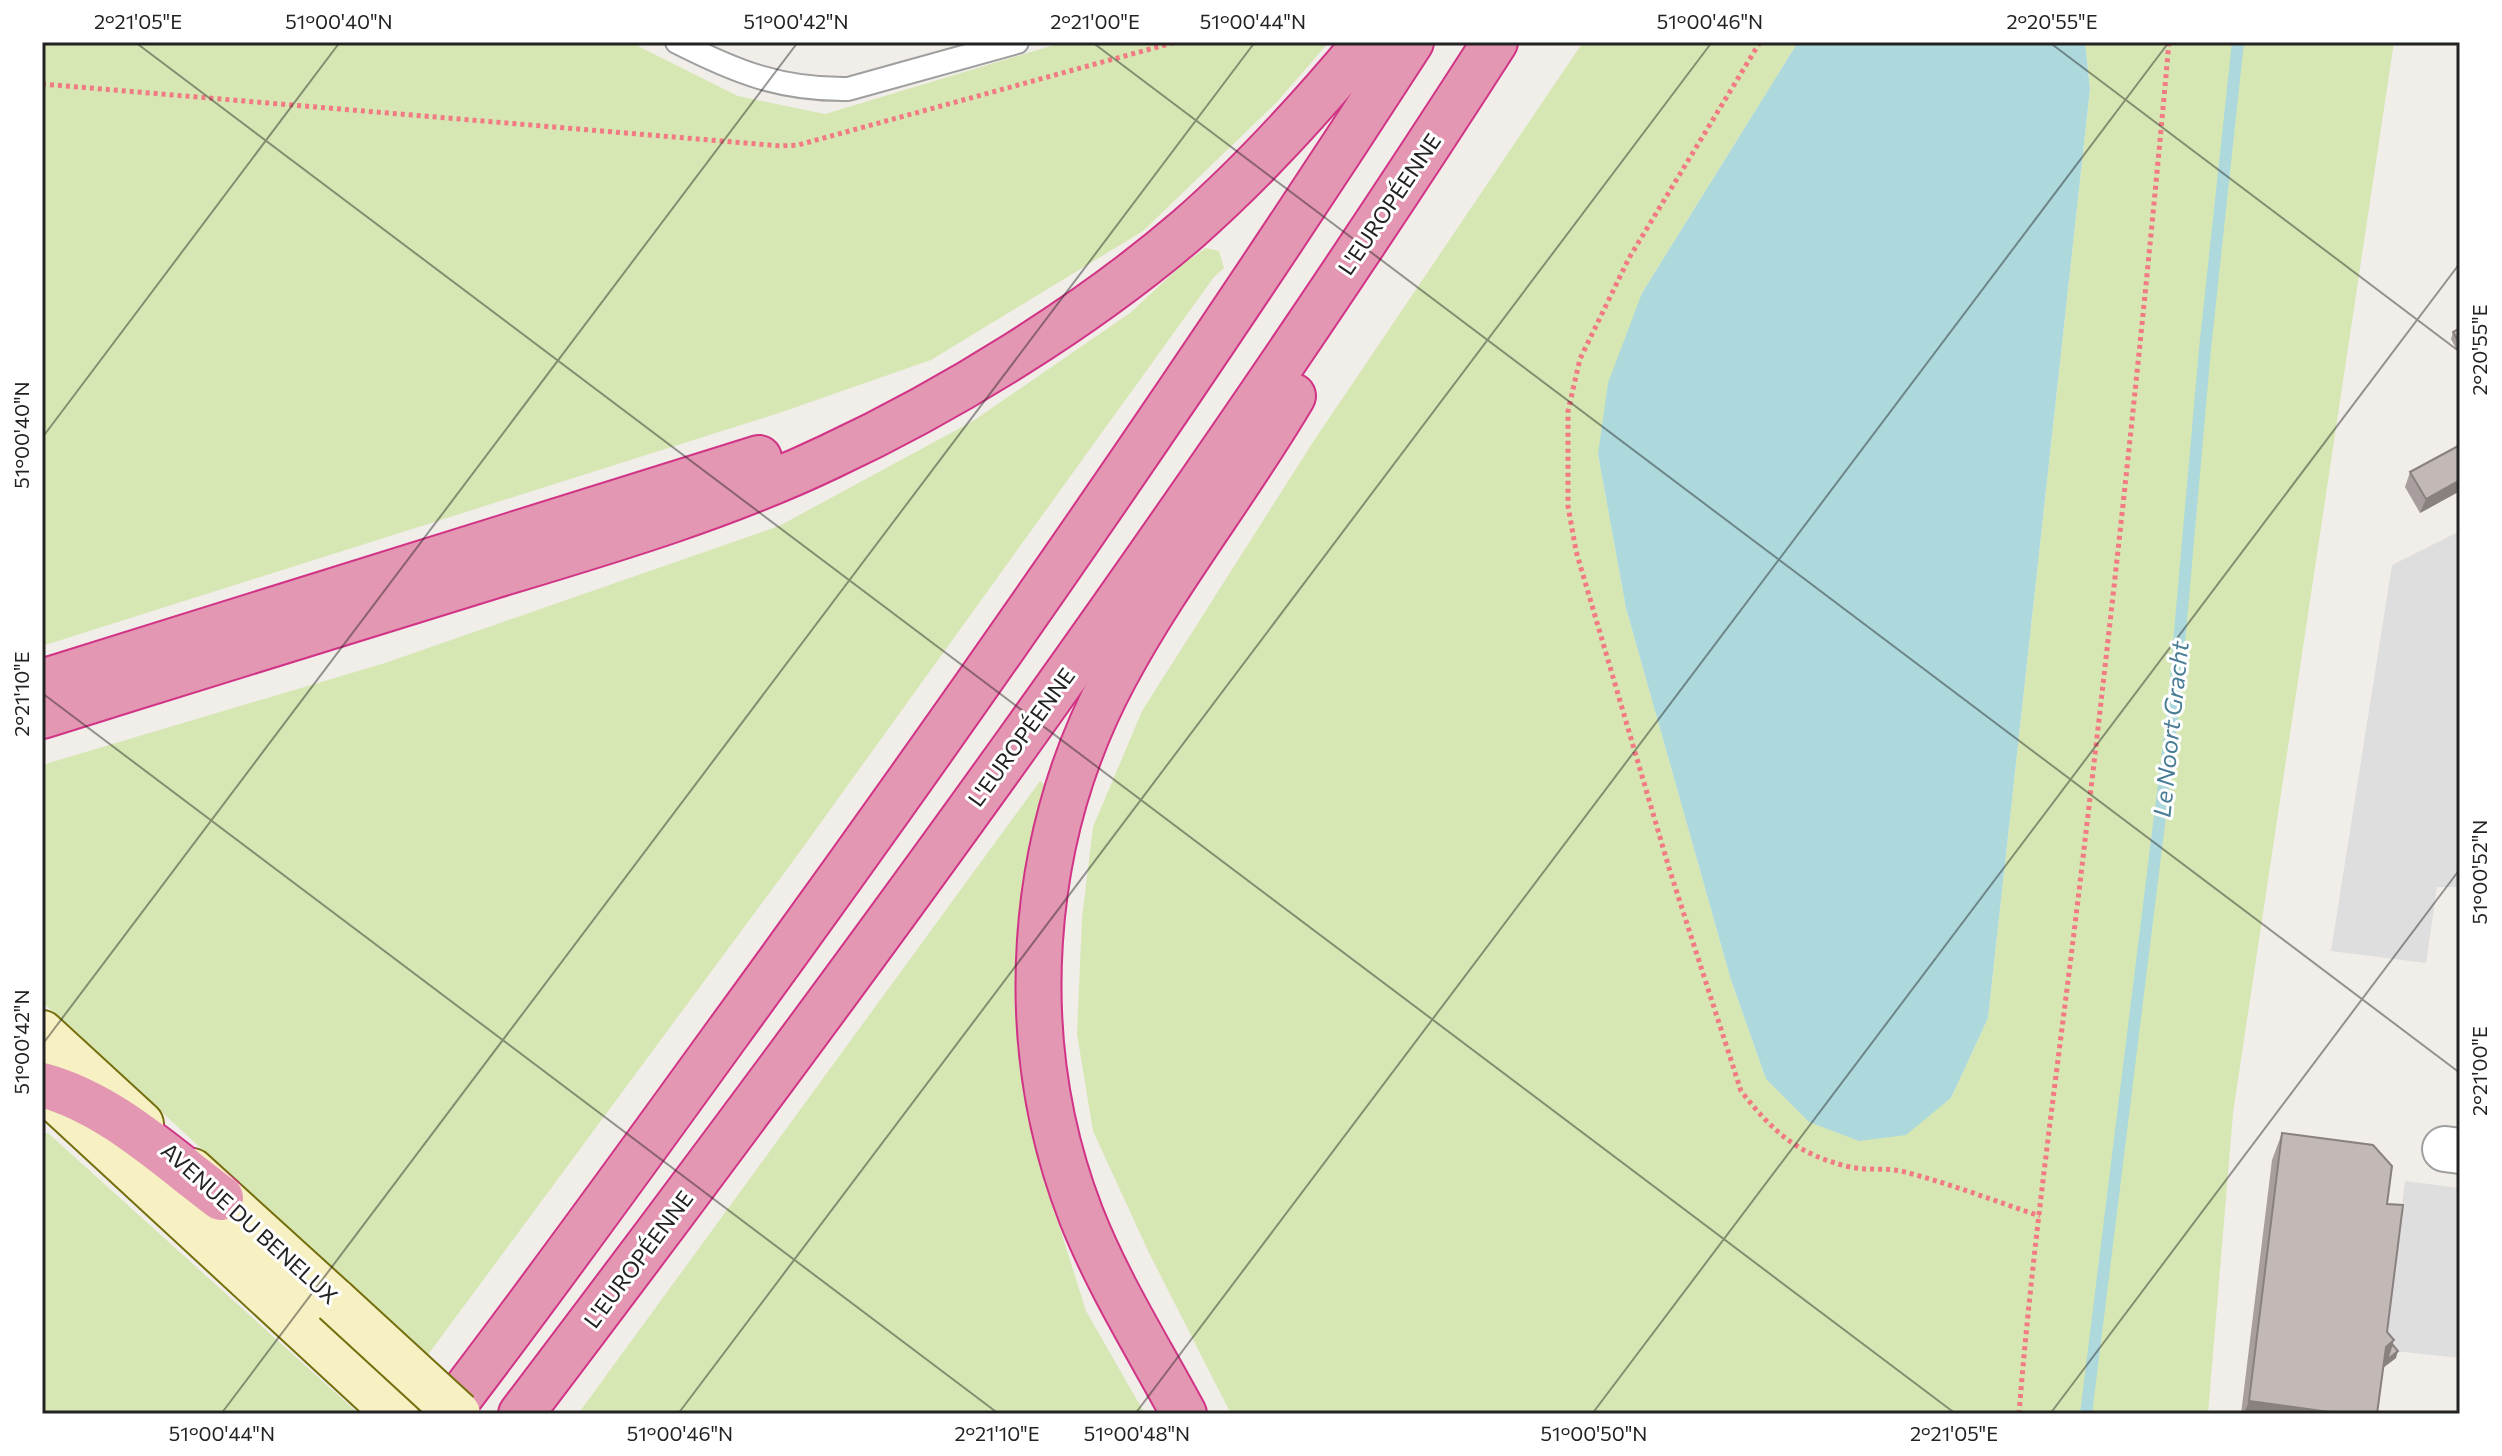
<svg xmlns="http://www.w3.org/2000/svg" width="2502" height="1456" font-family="Commissioner,sans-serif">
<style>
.grass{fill:#d6e7b3}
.parking{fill:#dedede}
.water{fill:#add9dc}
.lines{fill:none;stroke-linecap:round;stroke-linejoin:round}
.stream{stroke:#add9dc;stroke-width:12}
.lane-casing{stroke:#9f9f9f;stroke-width:26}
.street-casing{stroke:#9f9f9f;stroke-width:48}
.secondary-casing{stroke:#756e0c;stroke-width:48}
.highway-casing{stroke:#d13486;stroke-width:48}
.path{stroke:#f27a83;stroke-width:5;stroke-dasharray:4 4;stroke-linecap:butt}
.lane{stroke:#fff;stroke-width:22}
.street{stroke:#fff;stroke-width:44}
.secondary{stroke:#f6f0c2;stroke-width:44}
.highway{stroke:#e397b2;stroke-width:44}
.secondary-bridge-casing{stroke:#756e0c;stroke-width:48;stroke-linecap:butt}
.secondary-bridge{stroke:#f6f0c2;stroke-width:44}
.wall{fill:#a79e9d}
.shaded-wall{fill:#88817f}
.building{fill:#c2b8b6;stroke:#88817f;stroke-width:2}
.ticks{fill:none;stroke:#222;stroke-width:2;stroke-opacity:0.45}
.labels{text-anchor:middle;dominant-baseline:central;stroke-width:6;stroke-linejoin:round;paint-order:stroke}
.street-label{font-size:22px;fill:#222;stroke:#fff}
.water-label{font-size:24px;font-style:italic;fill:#497d96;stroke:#fff}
.neatline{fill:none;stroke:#222;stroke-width:3}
.ticks-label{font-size:20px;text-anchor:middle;fill:#222}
</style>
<rect width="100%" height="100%" fill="#f1ede9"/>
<g class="grass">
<polygon points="42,42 630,42 738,96 825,114 1064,42 1329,42 1276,103 1143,231 931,360 776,414 42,646"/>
<polygon points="1583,42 1798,42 1642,293 1598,454 1626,608 1731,980 1766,1079 1951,1098 1988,1018 2090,89 2085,42 2394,42 2233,1113 2208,1414 1231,1414 1149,1253 1093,1131 1077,1034 1082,918 1093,827 1142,711 1313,442"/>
<polygon points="1206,248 1219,251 1224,268 1214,277 796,857 427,1356 42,1002 42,765 385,663 779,526 973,421 1130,313 1183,264"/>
<polygon points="1040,781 1048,787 1032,846 1015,982 1020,1059 1041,1168 1086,1311 1145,1414 578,1414"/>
<polygon points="42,1133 48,1133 359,1414 42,1414"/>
</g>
<g class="parking">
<polygon points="2460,531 2460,887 2437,887 2426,963 2331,951 2392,565"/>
<polygon points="2405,1181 2460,1188 2460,1358 2385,1350"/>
</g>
<polygon class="water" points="1798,42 2085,42 2090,89 1988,1018 1951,1098 1906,1135 1859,1141 1809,1122 1766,1079 1731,980 1626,608 1598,454 1608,383 1642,293"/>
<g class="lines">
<polyline class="stream" points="2086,1414 2173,711 2205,349 2238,42"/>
<g class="lane-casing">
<path id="lane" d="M677,42C736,72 781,90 848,89L1017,42"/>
</g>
<g class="street-casing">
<polyline id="street" points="2445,1149 2460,1151"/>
</g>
<g class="secondary-casing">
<g id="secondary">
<polyline points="42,1033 141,1124"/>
<polyline points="42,1087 396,1414"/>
<polyline points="192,1171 335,1301"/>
</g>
</g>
<g class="highway-casing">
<g id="highway">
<polyline points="42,682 759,458"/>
<path d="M42,716C192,669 342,623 493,576C606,542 722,508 829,457C951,400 1087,316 1188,229C1253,172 1311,108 1366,42"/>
<path d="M42,1085C110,1103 166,1157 221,1198"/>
<path d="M447,1414C543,1289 635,1161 727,1034C964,709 1193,379 1411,42"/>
<path d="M521,1414C860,967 1192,514 1495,42"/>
<path d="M1184,1414C1149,1349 1108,1284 1081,1215C1014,1042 1027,840 1115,676C1167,579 1237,491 1293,396"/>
</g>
</g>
<g class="path">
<path d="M1760,42L1629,258L1580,359L1568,411V506L1576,551L1669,868L1741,1091C1773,1132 1798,1155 1850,1167C1868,1171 1887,1167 1905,1172C1951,1184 1995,1201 2040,1216"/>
<polyline points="42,84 781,146 798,145 1176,42"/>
<path d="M2019,1414C2033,1237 2059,1060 2080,883C2113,603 2144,323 2169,42"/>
</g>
<use href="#lane" class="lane"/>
<use href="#street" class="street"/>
<use href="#secondary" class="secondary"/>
<use href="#highway" class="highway"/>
<g class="secondary-bridge-casing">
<polyline id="secondary-bridge" points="335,1301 458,1414"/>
</g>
<use href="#secondary-bridge" class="secondary-bridge"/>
</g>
<g class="wall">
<polygon points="2460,328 2460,356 2451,339 2453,332"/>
<polygon points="2460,445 2460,491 2420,513 2405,487 2410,472"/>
<polygon points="2282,1133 2387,1204 2387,1332 2392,1344 2396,1358 2383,1368 2377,1414 2241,1414 2272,1160"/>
</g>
<g class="shaded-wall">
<polygon points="2460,480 2460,491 2420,513 2426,499"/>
<polygon points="2394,1340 2384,1367 2376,1374 2386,1347"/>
<polygon points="2398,1351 2396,1358 2384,1367 2387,1360"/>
<polygon points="2249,1401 2344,1414 2244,1414"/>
</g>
<g class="building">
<polygon points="2460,328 2460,344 2453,332"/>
<polygon points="2460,445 2460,480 2426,499 2410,472"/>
<polygon points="2282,1133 2373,1145 2392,1166 2387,1204 2403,1205 2387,1332 2394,1340 2386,1347 2377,1414 2344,1414 2249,1401"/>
<polygon points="2392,1344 2398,1351 2387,1360"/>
</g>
<path class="ticks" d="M135,42L1956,1414M1092,42L2460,1073M2049,42L2460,352M42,438L340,42M42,693L999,1414M42,1045L798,42M42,1414H43M221,1414L1255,42M678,1414L1712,42M1135,1414L2169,42M1592,1414L2460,263M2050,1414L2460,869"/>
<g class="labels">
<g class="street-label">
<text transform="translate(1389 204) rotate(-56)">L'EUROPÉENNE</text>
<text transform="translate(1021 737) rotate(-54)">L'EUROPÉENNE</text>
<text transform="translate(250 1223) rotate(42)">AVENUE DU BENELUX</text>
<text transform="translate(638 1259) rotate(-53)">L'EUROPÉENNE</text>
</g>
<g class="water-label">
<text transform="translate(2170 729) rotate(-84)">Le Noort Gracht</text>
</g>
</g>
<rect width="2502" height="1456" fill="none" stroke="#ffffff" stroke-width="88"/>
<rect x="44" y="44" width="2414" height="1368" class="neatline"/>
<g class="ticks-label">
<text x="138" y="29">2°21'05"E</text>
<text x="339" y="29">51°00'40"N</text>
<text x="796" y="29">51°00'42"N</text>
<text x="1095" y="29">2°21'00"E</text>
<text x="1253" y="29">51°00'44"N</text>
<text x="1710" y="29">51°00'46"N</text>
<text x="2052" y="29">2°20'55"E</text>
<text transform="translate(2480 350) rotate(-90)" y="7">2°20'55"E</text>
<text transform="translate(22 435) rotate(-90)" y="7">51°00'40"N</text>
<text transform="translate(22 694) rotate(-90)" y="7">2°21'10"E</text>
<text transform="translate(2480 872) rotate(-90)" y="7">51°00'52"N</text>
<text transform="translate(22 1042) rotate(-90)" y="7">51°00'42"N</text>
<text transform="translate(2480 1071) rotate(-90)" y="7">2°21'00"E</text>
<text x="222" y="1441">51°00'44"N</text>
<text x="680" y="1441">51°00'46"N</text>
<text x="997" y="1441">2°21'10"E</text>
<text x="1137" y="1441">51°00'48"N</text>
<text x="1594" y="1441">51°00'50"N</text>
<text x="1954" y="1441">2°21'05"E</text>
</g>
</svg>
